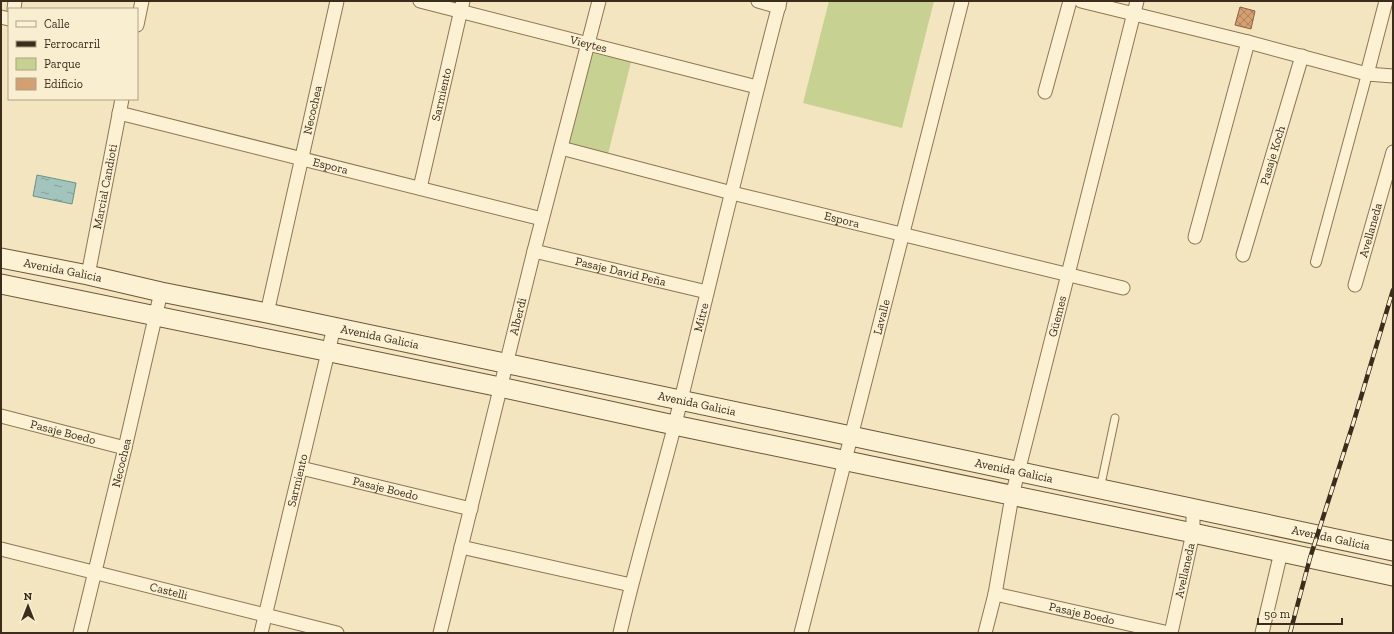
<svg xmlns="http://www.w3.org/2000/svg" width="1394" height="634" font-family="'Zilla Slab',serif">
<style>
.green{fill:#c7d292}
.water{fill:url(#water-ripples);stroke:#69938a}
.building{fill:url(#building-cross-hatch);stroke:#8f5f39}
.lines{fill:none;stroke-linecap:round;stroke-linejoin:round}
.service-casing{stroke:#8d7655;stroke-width:9}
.pedestrian-casing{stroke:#8d7655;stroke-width:12}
.minor-casing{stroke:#8d7655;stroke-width:15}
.secondary-casing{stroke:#6f5639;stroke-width:21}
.service{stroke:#fcf2d3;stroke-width:7}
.pedestrian{stroke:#fcf2d3;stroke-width:10}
.minor{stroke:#fcf2d3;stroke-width:13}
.secondary{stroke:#fcf2d3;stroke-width:19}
.rail-casing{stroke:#3b2c1c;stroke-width:4.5}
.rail{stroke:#f9efd0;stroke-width:3;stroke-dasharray:9;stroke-linecap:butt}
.labels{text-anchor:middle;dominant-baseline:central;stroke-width:3.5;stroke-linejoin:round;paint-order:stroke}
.street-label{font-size:12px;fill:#3b2c1c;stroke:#f9efd0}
</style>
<defs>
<pattern id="water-ripples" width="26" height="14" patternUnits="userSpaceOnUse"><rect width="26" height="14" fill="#a3c4bc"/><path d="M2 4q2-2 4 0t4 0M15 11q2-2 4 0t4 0" fill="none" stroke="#869f98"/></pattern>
<pattern id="building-cross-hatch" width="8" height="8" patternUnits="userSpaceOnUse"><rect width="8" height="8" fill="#d49f71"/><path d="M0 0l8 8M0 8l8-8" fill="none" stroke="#ad825c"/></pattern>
</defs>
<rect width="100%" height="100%" fill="#f2e5bf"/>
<g class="green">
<polygon points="829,1 934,1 902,128 803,103"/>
<polygon points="592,53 631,62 608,154 569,144"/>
</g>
<polygon class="water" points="37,175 76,183 72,204 33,196"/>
<polygon class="building" points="1240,7 1255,11 1251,29 1235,25"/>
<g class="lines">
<g class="service-casing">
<polyline id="service" points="1100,489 1115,418"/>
</g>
<g class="pedestrian-casing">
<polyline id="pedestrian" points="1316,262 1367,74"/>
</g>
<g class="minor-casing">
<g id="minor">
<path id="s1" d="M420,1L757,87"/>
<polyline points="758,1 779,7"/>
<polyline points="1081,1 1248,42 1367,74 1393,76"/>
<polyline points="14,9 15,1"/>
<polyline points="1,17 9,19"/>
<polyline points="137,25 142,1"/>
<polyline points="1367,74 1386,1"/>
<polyline points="1045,92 1070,1"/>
<path id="s2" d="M119,113L542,219"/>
<path id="s3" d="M561,148L732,193L1123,288"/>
<path id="s4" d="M420,188L463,1"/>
<polyline points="1195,237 1248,42"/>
<path id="s5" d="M534,251L707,292"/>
<path id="s6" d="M1243,255L1302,56"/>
<path id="s7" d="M88,275L122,99"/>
<path id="s8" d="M1355,285L1393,152"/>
<path id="s9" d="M267,313L337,1"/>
<path id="s10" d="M1,416L125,448"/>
<path id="s11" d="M301,468L471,509"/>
<polyline points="461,547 631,585"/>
<path id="s12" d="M1,549L337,633"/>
<path id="s13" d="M995,594L1169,633"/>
<path id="s14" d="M80,633L125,448L161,292"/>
<path id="s15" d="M261,633L334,327"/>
<path id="s16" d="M440,633L534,251L599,1"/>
<path id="s17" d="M620,633C636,563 657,494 675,424C710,283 743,141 780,1"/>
<path id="s18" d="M801,633L962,1"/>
<path id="s19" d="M985,633L995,594L1012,496L1137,1"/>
<path id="s20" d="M1171,633L1193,533V507"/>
<polyline points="1262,633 1281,552"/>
</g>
</g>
<g class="secondary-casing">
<g id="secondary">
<path id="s21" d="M1,258L88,275L161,292L267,313L851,436L1393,551"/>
<polyline points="1,284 500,387 674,425 1193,533 1393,576"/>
</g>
</g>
<use href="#service" class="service"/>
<use href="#pedestrian" class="pedestrian"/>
<use href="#minor" class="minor"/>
<use href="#secondary" class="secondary"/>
<g class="rail-casing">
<polyline id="rail" points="1290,633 1310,558 1353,424 1393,290"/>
</g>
<use href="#rail" class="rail"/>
</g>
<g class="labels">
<g class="street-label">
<text stroke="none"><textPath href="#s1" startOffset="174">Vieytes</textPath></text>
<text stroke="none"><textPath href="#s4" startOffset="96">Sarmiento</textPath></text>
<text stroke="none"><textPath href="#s9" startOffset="208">Necochea</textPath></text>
<text stroke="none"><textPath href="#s6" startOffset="104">Pasaje Koch</textPath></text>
<text stroke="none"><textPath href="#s2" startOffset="218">Espora</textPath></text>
<text stroke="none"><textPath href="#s7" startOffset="90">Marcial Candioti</textPath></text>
<text stroke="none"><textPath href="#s3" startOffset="290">Espora</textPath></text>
<text stroke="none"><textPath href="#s8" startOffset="57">Avellaneda</textPath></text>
<text stroke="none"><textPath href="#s21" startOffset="63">Avenida Galicia</textPath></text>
<text stroke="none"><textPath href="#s5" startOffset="89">Pasaje David Peña</textPath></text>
<text stroke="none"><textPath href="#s16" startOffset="326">Alberdi</textPath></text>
<text stroke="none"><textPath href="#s19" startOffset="325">Güemes</textPath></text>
<text stroke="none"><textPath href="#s17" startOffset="326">Mitre</textPath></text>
<text stroke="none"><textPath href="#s18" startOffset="326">Lavalle</textPath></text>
<text stroke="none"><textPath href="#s21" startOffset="387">Avenida Galicia</textPath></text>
<text stroke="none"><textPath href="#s21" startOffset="711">Avenida Galicia</textPath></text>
<text stroke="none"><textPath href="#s10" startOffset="64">Pasaje Boedo</textPath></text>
<text stroke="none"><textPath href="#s14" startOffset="175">Necochea</textPath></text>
<text stroke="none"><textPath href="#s21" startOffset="1035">Avenida Galicia</textPath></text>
<text stroke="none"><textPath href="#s15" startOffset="157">Sarmiento</textPath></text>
<text stroke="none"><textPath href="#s11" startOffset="87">Pasaje Boedo</textPath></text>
<text stroke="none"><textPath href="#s21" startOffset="1359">Avenida Galicia</textPath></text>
<text stroke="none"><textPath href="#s20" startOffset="64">Avellaneda</textPath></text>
<text stroke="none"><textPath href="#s12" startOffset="173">Castelli</textPath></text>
<text stroke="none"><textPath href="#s13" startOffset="89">Pasaje Boedo</textPath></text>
</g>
</g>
<rect width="1394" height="634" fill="none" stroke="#3b2c1c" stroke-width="4"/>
<rect x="8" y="8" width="130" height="92" fill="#f9efd0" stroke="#ada188"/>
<rect x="16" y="21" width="20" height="6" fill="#fcf2d3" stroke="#ada188"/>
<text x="44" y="28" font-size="12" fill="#3b2c1c">Calle</text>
<rect x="16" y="41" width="20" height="6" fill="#3b2c1c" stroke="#ada188"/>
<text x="44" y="48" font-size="12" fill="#3b2c1c">Ferrocarril</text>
<rect x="16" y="58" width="20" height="12" fill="#c7d292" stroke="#ada188"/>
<text x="44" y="68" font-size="12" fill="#3b2c1c">Parque</text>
<rect x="16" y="78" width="20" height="12" fill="#d49f71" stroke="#ada188"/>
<text x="44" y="88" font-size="12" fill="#3b2c1c">Edificio</text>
<g transform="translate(28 606)" stroke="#f9efd0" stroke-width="3" paint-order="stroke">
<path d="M0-3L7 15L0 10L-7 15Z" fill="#3b2c1c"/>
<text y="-6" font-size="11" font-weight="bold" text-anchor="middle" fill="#3b2c1c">N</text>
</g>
<path d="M1258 618v6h84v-6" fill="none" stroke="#3b2c1c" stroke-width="2"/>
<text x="1264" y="618" font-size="12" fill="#3b2c1c" stroke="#f9efd0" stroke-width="3" paint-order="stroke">50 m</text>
</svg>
